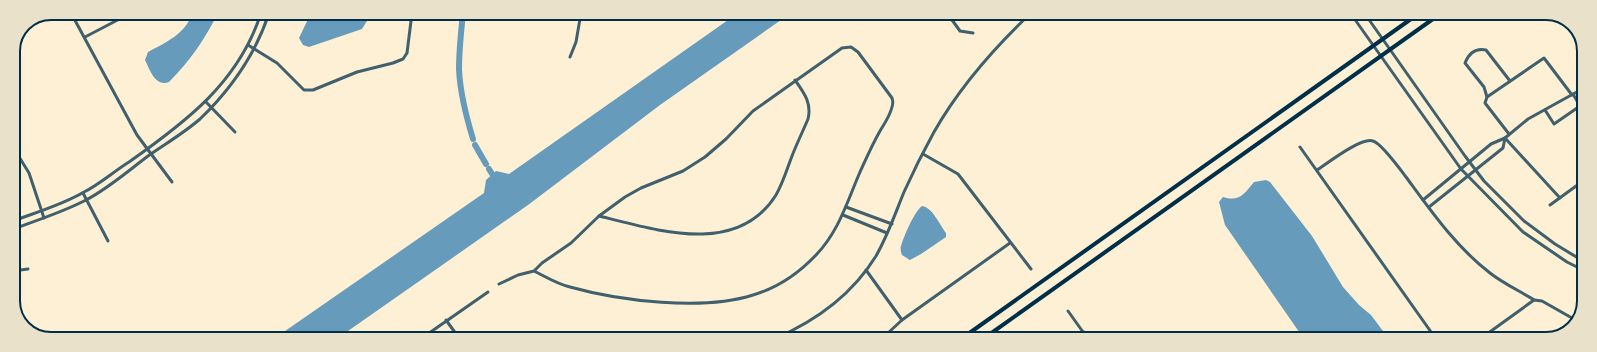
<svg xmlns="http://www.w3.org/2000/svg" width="1597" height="352" font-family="Ubuntu,sans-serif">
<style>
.water{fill:#669bbc}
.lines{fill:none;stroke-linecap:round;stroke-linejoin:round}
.canal{stroke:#669bbc;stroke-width:6}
.minor{stroke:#3f606c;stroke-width:3}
.secondary{stroke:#003049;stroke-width:4}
.rim{fill:none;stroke:#003049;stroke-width:2}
</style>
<rect width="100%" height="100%" fill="#fdf0d5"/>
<g class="water">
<path d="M192,13H218C205,39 190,61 169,82C155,87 150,70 145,60L148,52C165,43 187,33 192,13Z"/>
<polygon points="311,13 370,13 370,16 362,29 309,47 303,45 299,38"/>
<polygon points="738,13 791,13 660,105 528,205 338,338 275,338 484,193 486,180 496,171 509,174"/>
<path d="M1266,180L1270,182L1312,236L1343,287L1359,305L1371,315L1389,339H1304L1225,225L1219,202L1223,197C1240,202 1244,194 1254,182Z"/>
<path d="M922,206C932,207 940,225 946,233V237L921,254L910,260L902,255C901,252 900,248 901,246C904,236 914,212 922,206Z"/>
</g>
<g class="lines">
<g class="canal">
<path d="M463,13C461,32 459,50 459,69C460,93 466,116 473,139"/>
<polyline points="475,145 486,164"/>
<polyline points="489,169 496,180"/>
</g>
<g class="minor">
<polyline points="71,13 137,135 172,182"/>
<polyline points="947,13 960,31 973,33"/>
<polyline points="1351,14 1461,169 1523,232 1567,262 1583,270"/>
<polyline points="1365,14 1465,156 1484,181 1524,221 1555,244 1583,261"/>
<polyline points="85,37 131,13"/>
<polyline points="248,45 277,63 304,90 313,90 357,72 393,63 403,59 407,53 412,13"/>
<polyline points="570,57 576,42 581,13"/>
<polyline points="1487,97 1544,58 1572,95"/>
<polyline points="206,102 235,132"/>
<polyline points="1545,110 1554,124 1580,106 1573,94"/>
<path d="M1509,134L1485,103L1487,97L1484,87L1465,63C1469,53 1476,48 1486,50L1510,81"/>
<polyline points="1505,138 1560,198"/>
<polyline points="13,147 29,173 44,218"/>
<polyline points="1300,147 1436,339"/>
<polyline points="923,154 958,174 1031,269"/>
<path d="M1317,170C1328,163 1361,137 1373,141C1381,143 1400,169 1406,177C1431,211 1456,247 1490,273C1504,284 1520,291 1534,300"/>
<polyline points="83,193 108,241"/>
<polyline points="1423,200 1491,144 1505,138 1528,119 1584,88"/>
<polyline points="1550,205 1583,181"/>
<polyline points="846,207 892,224"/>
<polyline points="1429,207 1503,148 1505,138"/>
<polyline points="843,215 887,233"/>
<path d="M599,216C657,230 737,257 776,195C783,183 787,169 792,156C797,143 803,131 808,119C812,103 804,93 795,80"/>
<path d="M13,221C37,212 62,205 84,192C100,184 113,172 129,162C186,122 239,82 261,13"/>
<path d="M13,229C38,220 63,212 86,200C109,188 128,171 148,156C165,144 184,133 200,119C230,90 256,53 269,13"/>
<polyline points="866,270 902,320"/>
<polyline points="13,271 28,269"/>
<path d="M499,284L518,275L534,271L542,263L571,243L599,216L625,197L641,188L683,171L705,157L726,139L753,111L842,48L851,47L858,52L892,98C893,101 893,104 892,107C890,116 884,124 880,131C872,145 866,159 860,172C847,202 839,231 816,255C799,273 777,288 753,295C703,311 620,301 570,287C557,284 546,277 534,271"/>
<polyline points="1068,311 1088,339"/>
<polyline points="446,320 459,338"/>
<polyline points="888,333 902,320 1010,243"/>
<polyline points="422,338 488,292"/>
<path d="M506,339C534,331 560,333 588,339"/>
<path d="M774,339C816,321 852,295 876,256C888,235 895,214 904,192C913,172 923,152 934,132C959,88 994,48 1031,13"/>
<polyline points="1074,339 1084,332"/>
<polyline points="1480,339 1534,300 1542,301 1572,318"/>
</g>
<g class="secondary">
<polyline points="961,339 1418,14"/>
<polyline points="983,339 1440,14"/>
</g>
</g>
<path d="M0 0H1597V352H0ZM51 20H1546A31 31 0 0 1 1577 51V301A31 31 0 0 1 1546 332H51A31 31 0 0 1 20 301V51A31 31 0 0 1 51 20Z" fill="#e9e1ca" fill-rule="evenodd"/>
<path class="rim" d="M51 20H1546A31 31 0 0 1 1577 51V301A31 31 0 0 1 1546 332H51A31 31 0 0 1 20 301V51A31 31 0 0 1 51 20Z"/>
</svg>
